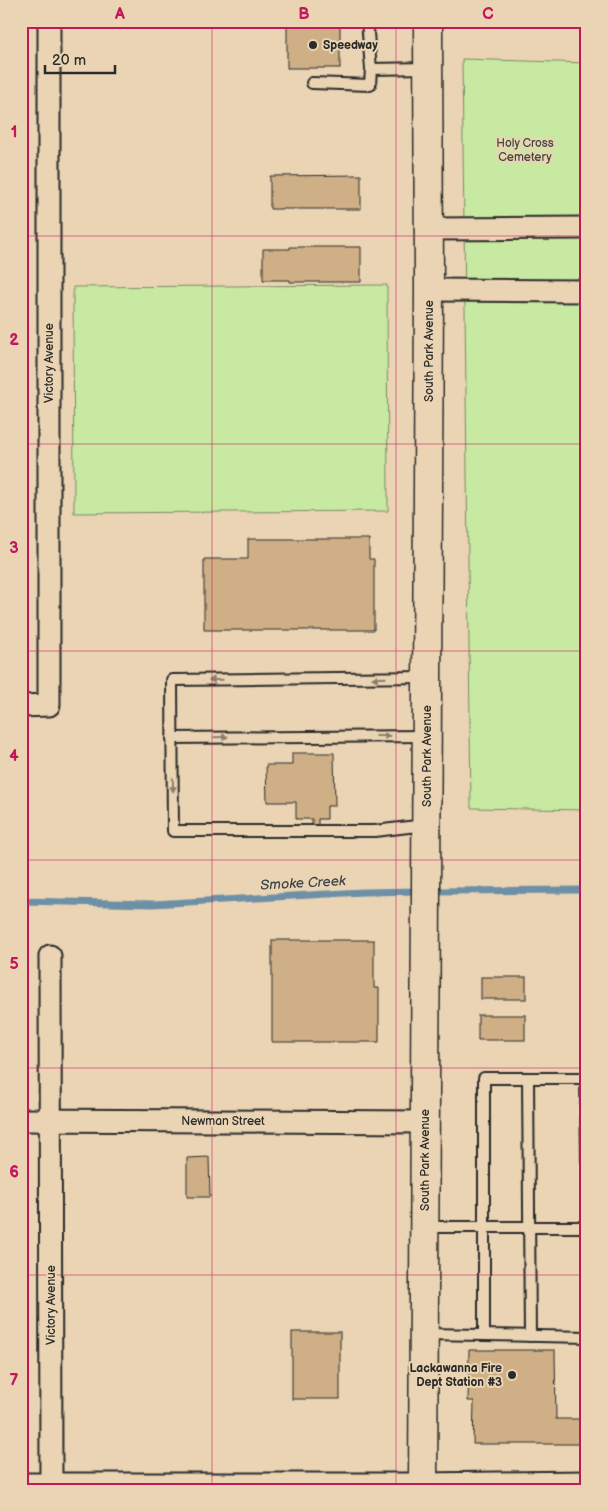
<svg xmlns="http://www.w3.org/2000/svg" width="608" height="1511" font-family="'Balsamiq Sans',sans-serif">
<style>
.green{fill:#c7e9a1;stroke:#798a66}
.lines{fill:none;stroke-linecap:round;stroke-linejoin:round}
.stream{stroke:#6d90a7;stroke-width:7}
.building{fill:#ceaf86;stroke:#2b2b2b}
.lane-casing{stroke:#2b2b2b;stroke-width:14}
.street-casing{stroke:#2b2b2b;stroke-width:25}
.primary-casing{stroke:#2b2b2b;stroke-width:31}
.lane{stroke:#ead4b3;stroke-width:10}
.street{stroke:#ead4b3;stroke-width:21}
.primary{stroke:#ead4b3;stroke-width:28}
.oneway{fill:#8a806f}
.grid{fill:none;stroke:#c2185b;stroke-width:1;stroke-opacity:0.55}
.poi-dot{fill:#2b2b2b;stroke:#ead4b3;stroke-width:2}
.labels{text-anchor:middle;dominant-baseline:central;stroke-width:4;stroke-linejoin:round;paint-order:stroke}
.poi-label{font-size:12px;font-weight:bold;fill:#2b2b2b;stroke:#ead4b3;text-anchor:start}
.park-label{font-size:12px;fill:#42483d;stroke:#ead4b3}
.street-label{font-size:12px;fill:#2b2b2b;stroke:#ead4b3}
.water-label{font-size:14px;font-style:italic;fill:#3c444a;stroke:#ead4b3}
.neatline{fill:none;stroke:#c2185b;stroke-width:2}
.grid-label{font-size:16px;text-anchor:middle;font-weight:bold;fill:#c2185b}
</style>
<rect width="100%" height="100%" fill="#ead4b3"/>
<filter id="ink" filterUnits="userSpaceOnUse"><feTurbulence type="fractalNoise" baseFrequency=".02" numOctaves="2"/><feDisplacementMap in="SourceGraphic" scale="10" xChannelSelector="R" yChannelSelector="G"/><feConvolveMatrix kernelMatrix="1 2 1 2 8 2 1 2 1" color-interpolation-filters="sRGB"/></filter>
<g filter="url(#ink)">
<g class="green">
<polygon points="462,59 587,63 587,810 471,808"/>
<polygon points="387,285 388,511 74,513 73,287"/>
</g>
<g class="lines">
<g class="stream">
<polyline points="432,891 587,890"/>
<polyline points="21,901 153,904 363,892 421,891"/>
</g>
</g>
<g class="building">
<rect x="287" y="21" width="53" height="47"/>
<polygon points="361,175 361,209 270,209 270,176"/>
<polygon points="290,247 361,247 361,282 290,282 290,280 263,280 263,249 290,249"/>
<polygon points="248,539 369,539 369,559 374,559 374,630 204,630 204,559 248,559"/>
<polygon points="292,753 334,753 335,806 327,806 327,819 318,819 318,825 312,825 312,819 296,819 296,802 267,802 266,765 292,765"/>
<polygon points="272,940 374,940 374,988 379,988 379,1042 272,1042"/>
<rect x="481" y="977" width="45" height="22"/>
<rect x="478" y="1015" width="47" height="25"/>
<polygon points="209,1157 210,1197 187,1197 187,1158"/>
<rect x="292" y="1332" width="48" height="67"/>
<polygon points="469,1350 555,1350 556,1419 582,1419 582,1444 473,1444 474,1401 468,1401"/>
</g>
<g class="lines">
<g class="lane-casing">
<g id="lane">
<polyline points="371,69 427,68"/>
<polyline points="312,83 370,85 371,69 367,21"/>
<polyline points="172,738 426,736"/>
<polyline points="425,825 375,831 173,831 172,680 427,677"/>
<polyline points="528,1078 530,1336"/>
<polyline points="587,1161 586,1078 484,1078 484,1335 587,1337"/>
<polyline points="425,1227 587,1227"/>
<polyline points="425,1334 484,1335"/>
</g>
</g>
<g class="street-casing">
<g id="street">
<polyline points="429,229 587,228"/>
<polyline points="429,290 587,291"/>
<polyline points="21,706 49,705 49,21"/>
<polyline points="50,956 51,1490"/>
<polyline points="21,1120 425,1122"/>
<polyline points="21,1484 423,1484 587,1482"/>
</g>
</g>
<g class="primary-casing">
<polyline id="primary" points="423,1490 429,290 428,21"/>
</g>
<use href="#lane" class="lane"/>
<use href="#street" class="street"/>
<use href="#primary" class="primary"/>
</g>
<defs><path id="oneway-solid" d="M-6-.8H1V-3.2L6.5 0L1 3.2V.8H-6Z" transform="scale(1.25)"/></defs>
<g class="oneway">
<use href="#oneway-solid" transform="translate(379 678) rotate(179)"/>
<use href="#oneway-solid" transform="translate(216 680) rotate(179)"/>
<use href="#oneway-solid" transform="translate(383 736)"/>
<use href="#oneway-solid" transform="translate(221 737) rotate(-1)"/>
<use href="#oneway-solid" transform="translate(173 785) rotate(89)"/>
</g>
</g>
<path class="grid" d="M212,21V1490M396,21V1490M21,236H587M21,444H587M21,651H587M21,860H587M21,1068H587M21,1275H587"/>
<g class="poi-dot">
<circle cx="313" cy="45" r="5"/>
<circle cx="512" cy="1375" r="5"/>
</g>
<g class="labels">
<g class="poi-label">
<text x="323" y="45">Speedway</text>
<text x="502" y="1368" text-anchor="end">Lackawanna Fire<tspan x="502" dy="14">Dept Station #3</tspan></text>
</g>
<g class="park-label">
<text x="525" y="143">Holy Cross<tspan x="525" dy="14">Cemetery</tspan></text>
</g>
<g class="street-label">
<text transform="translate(429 351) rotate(-90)">South Park Avenue</text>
<text transform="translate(49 363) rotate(-90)">Victory Avenue</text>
<text transform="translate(427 756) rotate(-90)">South Park Avenue</text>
<text x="223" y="1121">Newman Street</text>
<text transform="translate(425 1160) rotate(-90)">South Park Avenue</text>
<text transform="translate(51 1305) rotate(-90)">Victory Avenue</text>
</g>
<g class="water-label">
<text transform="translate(303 883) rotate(-3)">Smoke Creek</text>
</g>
</g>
<rect width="608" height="1511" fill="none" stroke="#ead4b3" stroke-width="55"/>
<path d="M45 65v8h70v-8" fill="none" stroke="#2b2b2b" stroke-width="2.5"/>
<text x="52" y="65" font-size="15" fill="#2b2b2b" stroke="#ead4b3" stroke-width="4" paint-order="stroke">20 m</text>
<rect x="28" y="28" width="552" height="1456" class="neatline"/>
<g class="grid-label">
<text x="120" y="19">A</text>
<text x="304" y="19">B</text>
<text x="488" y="19">C</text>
<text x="14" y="137">1</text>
<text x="14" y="345">2</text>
<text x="14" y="553">3</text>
<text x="14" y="761">4</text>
<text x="14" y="969">5</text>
<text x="14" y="1177">6</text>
<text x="14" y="1385">7</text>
</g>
</svg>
